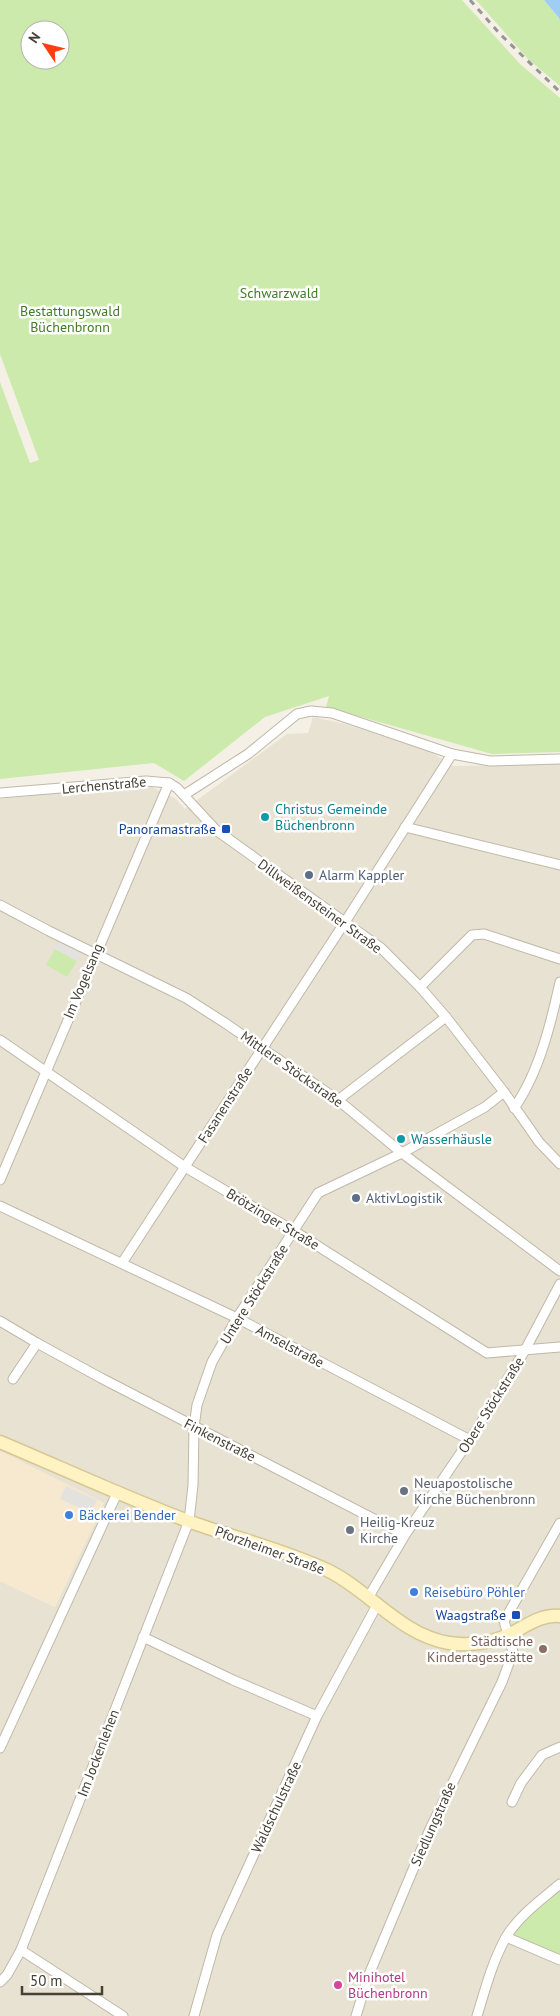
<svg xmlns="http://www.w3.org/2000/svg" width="560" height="2016" font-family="'PT Sans',sans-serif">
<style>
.residential{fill:#e8e2d3}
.commercial{fill:#f7e8d0}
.green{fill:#cceaac;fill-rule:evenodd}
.parking{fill:#e4e2de}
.water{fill:#9fcef4}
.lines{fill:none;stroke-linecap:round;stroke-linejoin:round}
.minor-casing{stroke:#c0b8a8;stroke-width:11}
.secondary-casing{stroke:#d6c793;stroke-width:15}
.minor{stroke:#fff;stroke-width:9}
.secondary{stroke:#fff3c4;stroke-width:12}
.rail{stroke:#969696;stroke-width:3;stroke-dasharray:6 6;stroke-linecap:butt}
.culture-dot{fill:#0f9aa8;stroke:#fff;stroke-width:2}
.transit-dot{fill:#1a4fb4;stroke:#fff;stroke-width:2}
.service-dot{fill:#5c6f8a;stroke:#fff;stroke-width:2}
.worship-dot{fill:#6b7280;stroke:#fff;stroke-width:2}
.shop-dot{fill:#3f7fe0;stroke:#fff;stroke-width:2}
.education-dot{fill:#8d6e63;stroke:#fff;stroke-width:2}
.hotel-dot{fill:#d1479c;stroke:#fff;stroke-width:2}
.labels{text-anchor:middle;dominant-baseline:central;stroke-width:5;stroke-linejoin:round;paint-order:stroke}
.park-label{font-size:14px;fill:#427b25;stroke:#fff}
.street-label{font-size:14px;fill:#474035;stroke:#fff}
.culture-label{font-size:14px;fill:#0d838f;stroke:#fff;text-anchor:start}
.transit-label{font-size:14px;fill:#164399;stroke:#fff;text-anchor:end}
.service-label{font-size:14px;fill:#4e5e75;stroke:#fff;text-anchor:start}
.worship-label{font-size:14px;fill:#5b616d;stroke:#fff;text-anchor:start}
.shop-label{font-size:14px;fill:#366cbe;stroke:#fff;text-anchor:start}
.education-label{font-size:14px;fill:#785e54;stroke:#fff;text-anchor:end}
.hotel-label{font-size:14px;fill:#b23c85;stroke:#fff;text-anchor:start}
</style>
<rect width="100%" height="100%" fill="#f4f0e6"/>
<polygon class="residential" points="313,717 345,724 431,752 453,766 560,764 560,2016 0,2016 0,1581 55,1607 104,1503 0,1451 0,799 88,790 152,787 176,799 185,809 287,734 308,733"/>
<polygon class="commercial" points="0,1451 104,1503 55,1607 0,1581"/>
<g class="green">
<path d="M0,0H462L520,64L560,98V752L492,754L326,707L329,696L265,717L184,781L154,763L0,779V382L30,463L39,460L0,354ZM30,30H60V60H30Z"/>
<polygon points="476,0 544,0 560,20 560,86 528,59"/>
<polygon points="55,949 77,961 67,977 46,965"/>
<polygon points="560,1884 560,1960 506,1937"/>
</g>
<g class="parking">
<polygon points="59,941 81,954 77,961 55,949"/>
<polygon points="66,1486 97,1500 91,1513 60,1499"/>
</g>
<polygon class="water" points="544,0 560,0 560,20 558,17"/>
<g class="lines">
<g class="minor-casing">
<g id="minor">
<polyline points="0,793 146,781 169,783 177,788 216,830 381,948 420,987 446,1017 504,1092 539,1142 560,1164"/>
<polyline points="184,795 248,754 297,714 311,711 332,713 452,754 490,761 560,759"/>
<polyline points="405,827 560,865"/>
<polyline points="0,905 49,931 186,998 225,1023 338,1100 402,1153 560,1271"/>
<polyline points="420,987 472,935 484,934 560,959"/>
<polyline points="0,1040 185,1167 294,1231 487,1353 560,1347"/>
<polyline points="338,1100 446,1017"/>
<path d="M514,1108C539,1073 551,1023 560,982"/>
<polyline points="0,1180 169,783"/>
<polyline points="0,1206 237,1318 470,1440"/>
<polyline points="122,1263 345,922 452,754"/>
<polyline points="0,1321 37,1343 101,1378 405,1535"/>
<polyline points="13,1379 37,1343"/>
<polyline points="368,1598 405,1535 479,1426 524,1352 560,1284"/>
<polyline points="143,1637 233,1680 317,1716"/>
<polyline points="0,1748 118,1491"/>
<polyline points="512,1802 521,1783 542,1755 560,1747"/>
<polyline points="506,1937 560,1960"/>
<polyline points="21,1950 123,2016"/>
<polyline points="0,1982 7,1975 21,1950 189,1521 193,1485 194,1427 197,1405 212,1362 237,1318 318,1193 402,1153 485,1107 504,1092"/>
<polyline points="194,2016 217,1935 317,1716 377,1605"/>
<polyline points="356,2016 368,1977 430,1829 502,1682 513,1652 504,1621 560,1523"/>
<path d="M477,2016C485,1990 492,1963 505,1939C516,1918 542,1899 560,1884"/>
</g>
</g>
<g class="secondary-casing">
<path id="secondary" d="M0,1442C62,1468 124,1497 188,1521C234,1538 282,1549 327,1570C369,1590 400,1635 449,1643C468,1646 490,1643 508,1635C525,1627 540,1614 560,1616"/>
</g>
<use href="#minor" class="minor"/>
<use href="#secondary" class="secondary"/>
<polyline class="rail" points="470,0 501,35 560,92"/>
</g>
<g class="culture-dot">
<circle cx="265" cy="817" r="5"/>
<circle cx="401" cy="1139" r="5"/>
</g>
<g class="transit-dot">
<rect x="221" y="824" width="10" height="10" rx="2.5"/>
<rect x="511" y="1610" width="10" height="10" rx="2.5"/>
</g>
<g class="service-dot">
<circle cx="309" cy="875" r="5"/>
<circle cx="356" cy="1198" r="5"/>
</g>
<g class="worship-dot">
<circle cx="404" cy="1491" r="5"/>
<circle cx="350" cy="1530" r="5"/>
</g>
<g class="shop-dot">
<circle cx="69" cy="1515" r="5"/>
<circle cx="414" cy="1592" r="5"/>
</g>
<circle class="education-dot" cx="543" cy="1649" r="5"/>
<circle class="hotel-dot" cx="338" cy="1985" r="5"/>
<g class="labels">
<g class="park-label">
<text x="279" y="293">Schwarzwald</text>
<text x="70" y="311">Bestattungswald<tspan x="70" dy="16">Büchenbronn</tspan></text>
</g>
<g class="street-label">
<text transform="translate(104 785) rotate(-5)">Lerchenstraße</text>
<text transform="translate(320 906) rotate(36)">Dillweißensteiner Straße</text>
<text transform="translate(83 981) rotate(-67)">Im Vogelsang</text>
<text transform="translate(292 1069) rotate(35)">Mittlere Stöckstraße</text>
<text transform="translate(225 1105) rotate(-57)">Fasanenstraße</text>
<text transform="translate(273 1219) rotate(31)">Brötzinger Straße</text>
<text transform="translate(254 1294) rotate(-58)">Untere Stöckstraße</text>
<text transform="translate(290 1346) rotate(28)">Amselstraße</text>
<text transform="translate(491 1405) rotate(-58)">Obere Stöckstraße</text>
<text transform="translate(220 1440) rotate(27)">Finkenstraße</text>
<text transform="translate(270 1550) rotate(20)">Pforzheimer Straße</text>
<text transform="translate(98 1753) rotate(-69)">Im Jockenlehen</text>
<text transform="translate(276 1807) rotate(-65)">Waldschulstraße</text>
<text transform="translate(433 1824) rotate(-66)">Siedlungstraße</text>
</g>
<g class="culture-label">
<text x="275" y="809">Christus Gemeinde<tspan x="275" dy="16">Büchenbronn</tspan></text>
<text x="411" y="1139">Wasserhäusle</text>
</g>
<g class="transit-label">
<text x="216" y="829">Panoramastraße</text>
<text x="506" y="1615">Waagstraße</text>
</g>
<g class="service-label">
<text x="319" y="875">Alarm Kappler</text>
<text x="366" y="1198">AktivLogistik</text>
</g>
<g class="worship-label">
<text x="414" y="1483">Neuapostolische<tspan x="414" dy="16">Kirche Büchenbronn</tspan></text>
<text x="360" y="1522">Heilig-Kreuz<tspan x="360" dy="16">Kirche</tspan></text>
</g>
<g class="shop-label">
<text x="79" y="1515">Bäckerei Bender</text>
<text x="424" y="1592">Reisebüro Pöhler</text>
</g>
<g class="education-label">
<text x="533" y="1641">Städtische<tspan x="533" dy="16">Kindertagesstätte</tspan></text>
</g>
<g class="hotel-label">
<text x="348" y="1977">Minihotel<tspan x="348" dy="16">Büchenbronn</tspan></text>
</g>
</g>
<g transform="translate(45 45) rotate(305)"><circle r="24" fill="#ffffff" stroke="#b5b3ae"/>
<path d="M0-4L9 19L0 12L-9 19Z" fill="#ff3f11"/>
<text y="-8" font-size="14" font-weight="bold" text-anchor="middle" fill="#474035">N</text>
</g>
<path d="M22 1986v8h80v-8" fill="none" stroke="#474035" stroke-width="2.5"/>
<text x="30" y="1986" font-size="15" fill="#474035" stroke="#ffffff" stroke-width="4" paint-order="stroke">50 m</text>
</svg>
